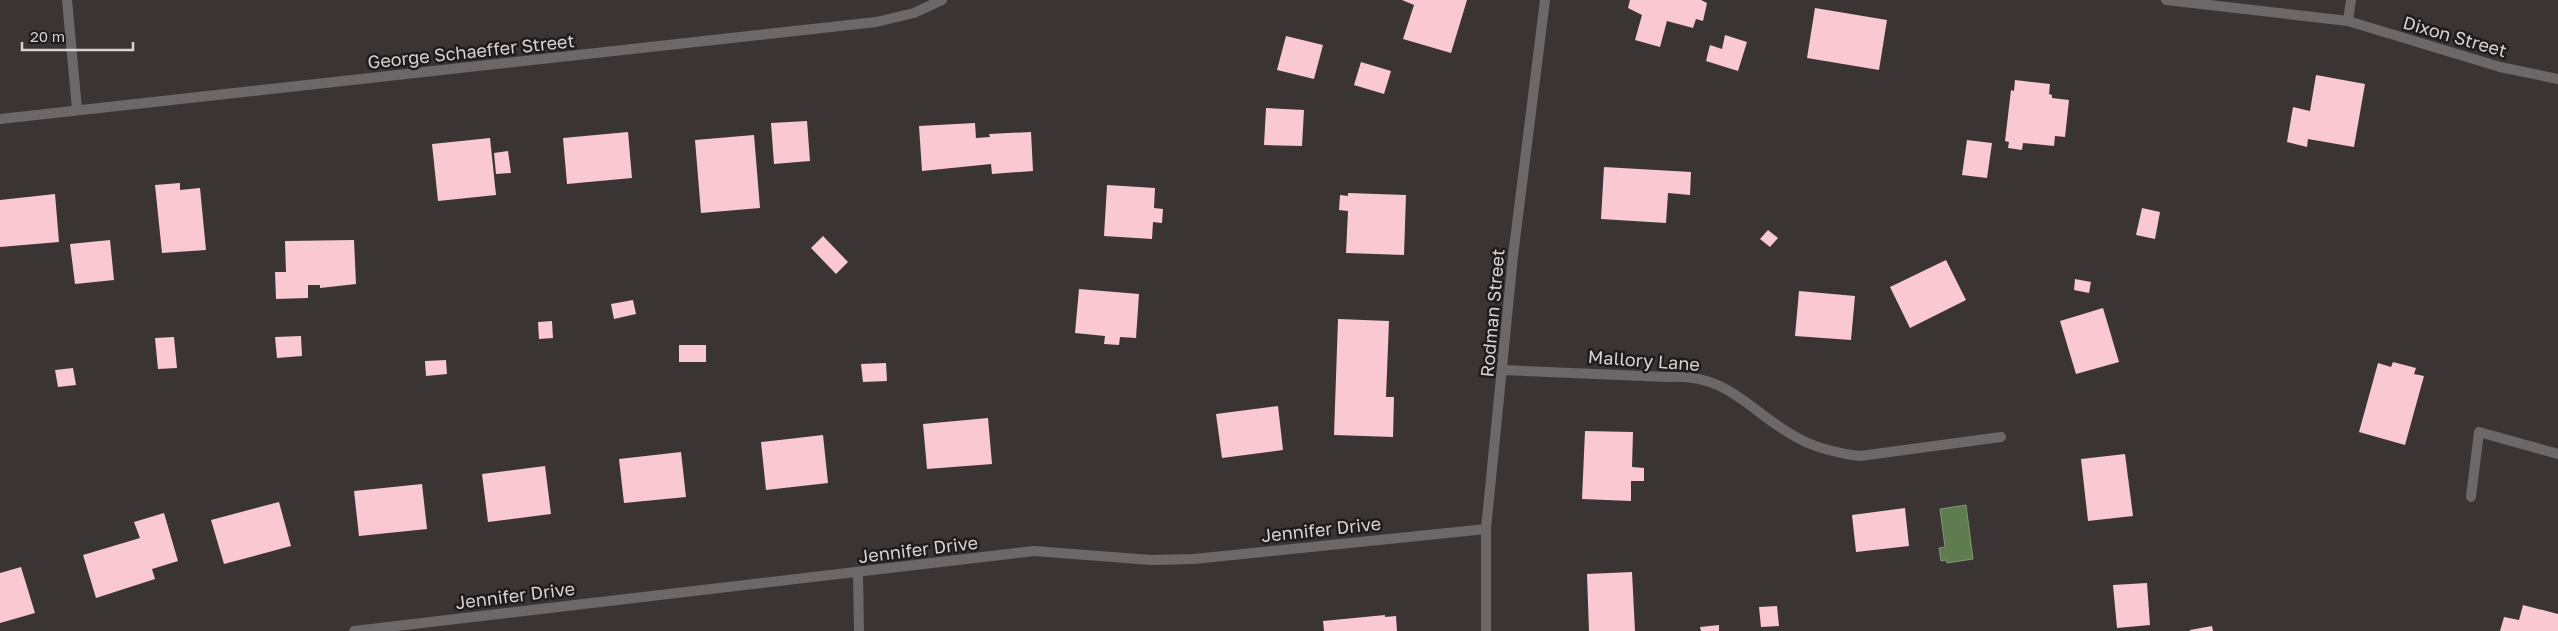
<svg xmlns="http://www.w3.org/2000/svg" width="2558" height="631" font-family="'Golos Text',sans-serif">
<style>
.water{fill:#5f7b50;stroke:#839577}
.building{fill:#fac8d1}
.lines{fill:none;stroke-linecap:round;stroke-linejoin:round}
.lane{stroke:#6c6869;stroke-width:10}
.street{stroke:#6c6869;stroke-width:10}
.labels{text-anchor:middle;dominant-baseline:central;stroke-width:5;stroke-linejoin:round;paint-order:stroke}
.street-label{font-size:18px;fill:#d7d2d3;stroke:#201c1d}
</style>
<rect width="100%" height="100%" fill="#3b3435"/>
<polygon class="water" points="1966,505 1973,559 1947,563 1946,560 1941,561 1939,548 1945,547 1940,509"/>
<g class="building">
<polygon points="1402,0 1467,0 1451,53 1403,39 1414,5"/>
<polygon points="1630,0 1701,0 1707,3 1703,21 1696,19 1693,28 1667,21 1660,47 1635,40 1642,15 1628,8"/>
<polygon points="1815,8 1887,20 1879,70 1807,58"/>
<polygon points="1725,35 1747,42 1738,71 1706,61 1710,45 1722,49"/>
<polygon points="1286,36 1323,45 1314,79 1277,70"/>
<polygon points="1361,62 1391,71 1384,94 1354,85"/>
<polygon points="2316,75 2365,84 2354,147 2308,139 2307,147 2287,142 2293,107 2310,111"/>
<polygon points="2015,80 2050,84 2049,94 2052,95 2052,98 2069,100 2065,137 2055,136 2054,146 2023,143 2022,150 2008,148 2009,142 2005,141 2011,90 2014,91"/>
<polygon points="1266,108 1304,110 1302,146 1264,145"/>
<polygon points="807,121 810,161 774,164 771,123"/>
<polygon points="975,123 976,138 990,137 989,134 1031,132 1033,171 992,174 991,164 922,171 919,126"/>
<polygon points="628,132 632,178 567,184 563,138"/>
<polygon points="754,135 760,208 701,213 695,140"/>
<polygon points="490,138 496,195 438,201 432,144"/>
<polygon points="1967,140 1992,143 1987,178 1962,175"/>
<polygon points="508,151 511,173 496,174 494,153"/>
<polygon points="1604,167 1691,172 1690,195 1668,193 1666,223 1601,219"/>
<polygon points="180,183 180,190 200,188 206,250 162,253 155,185"/>
<polygon points="1107,185 1155,188 1154,208 1163,209 1162,223 1153,222 1152,239 1104,236"/>
<polygon points="1348,193 1406,195 1404,255 1346,253 1348,211 1339,210 1340,195 1348,196"/>
<polygon points="55,194 59,242 0,247 0,200"/>
<polygon points="2142,208 2160,212 2155,239 2136,235"/>
<polygon points="1768,230 1778,238 1770,247 1760,239"/>
<polygon points="823,236 848,262 836,274 811,248"/>
<polygon points="110,240 114,280 75,284 70,244"/>
<polygon points="354,240 356,284 320,288 320,285 308,285 308,298 276,299 275,272 286,272 285,241"/>
<polygon points="1946,260 1966,300 1910,328 1890,287"/>
<polygon points="2075,279 2091,282 2089,293 2074,290"/>
<polygon points="1079,289 1139,294 1136,338 1120,337 1119,345 1104,344 1105,336 1075,333"/>
<polygon points="1799,291 1855,296 1851,340 1795,336"/>
<polygon points="633,300 636,314 614,319 611,304"/>
<polygon points="2103,308 2119,362 2076,374 2060,321"/>
<polygon points="1338,319 1389,321 1386,397 1394,397 1393,437 1334,435"/>
<polygon points="552,321 553,338 539,339 538,322"/>
<polygon points="301,336 302,356 277,358 275,337"/>
<polygon points="174,337 177,368 158,369 155,338"/>
<rect x="679" y="345" width="27" height="17"/>
<polygon points="446,360 447,374 426,376 425,361"/>
<polygon points="2393,362 2416,368 2414,374 2424,376 2405,445 2359,432 2378,363 2391,367"/>
<polygon points="886,363 887,381 863,382 861,364"/>
<polygon points="73,368 76,385 58,387 55,370"/>
<polygon points="1278,406 1283,450 1222,458 1216,414"/>
<polygon points="988,418 992,464 927,469 923,424"/>
<polygon points="1585,431 1633,432 1632,467 1644,468 1644,481 1631,481 1631,501 1582,499"/>
<polygon points="823,435 828,483 766,490 761,442"/>
<polygon points="681,452 686,497 624,503 619,459"/>
<polygon points="2125,454 2133,516 2088,521 2081,459"/>
<polygon points="545,466 551,514 488,522 482,474"/>
<polygon points="422,484 427,529 359,536 354,491"/>
<polygon points="279,502 291,546 224,564 211,520"/>
<polygon points="1905,508 1909,546 1856,552 1852,515"/>
<polygon points="164,513 178,561 152,569 155,579 96,598 83,555 140,538 134,522"/>
<polygon points="21,567 35,613 0,623 0,573"/>
<polygon points="1632,572 1635,631 1589,631 1587,574"/>
<polygon points="2147,583 2150,625 2117,628 2113,585"/>
<polygon points="2523,605 2558,614 2558,631 2500,631 2504,617 2519,620"/>
<polygon points="1777,606 1779,626 1761,627 1759,607"/>
<polygon points="1385,615 1385,617 1396,616 1397,631 1324,631 1323,621"/>
<polygon points="1719,625 1719,631 1701,631 1700,627"/>
<polygon points="2212,626 2213,631 2190,631 2190,630"/>
</g>
<g class="lines">
<polyline class="lane" points="2471,497 2479,432 2558,454"/>
<g class="street">
<polyline points="67,0 77,109"/>
<polyline points="2166,0 2348,21 2500,67 2558,79"/>
<polyline points="2348,21 2351,0"/>
<polyline points="0,119 876,22 914,13 942,0"/>
<path d="M1503,370L1667,377C1731,373 1748,412 1798,438C1815,448 1841,454 1860,456L2001,437"/>
<polyline points="858,573 859,631"/>
<polyline points="354,631 1034,551 1151,560 1194,559 1486,529"/>
<polyline points="1486,631 1486,529 1513,256 1545,0"/>
</g>
</g>
<g class="labels">
<g class="street-label">
<text transform="translate(2455 36) rotate(16)">Dixon Street</text>
<text transform="translate(471 51) rotate(-6)">George Schaeffer Street</text>
<text transform="translate(1492 313) rotate(-85)">Rodman Street</text>
<text transform="translate(1644 360) rotate(4)">Mallory Lane</text>
<text transform="translate(1321 529) rotate(-6)">Jennifer Drive</text>
<text transform="translate(918 549) rotate(-7)">Jennifer Drive</text>
<text transform="translate(515 595) rotate(-7)">Jennifer Drive</text>
</g>
</g>
<path d="M22 42v8h111v-8" fill="none" stroke="#d7d2d3" stroke-width="2.5"/>
<text x="30" y="42" font-size="15" fill="#d7d2d3" stroke="#201c1d" stroke-width="4" paint-order="stroke">20 m</text>
</svg>
